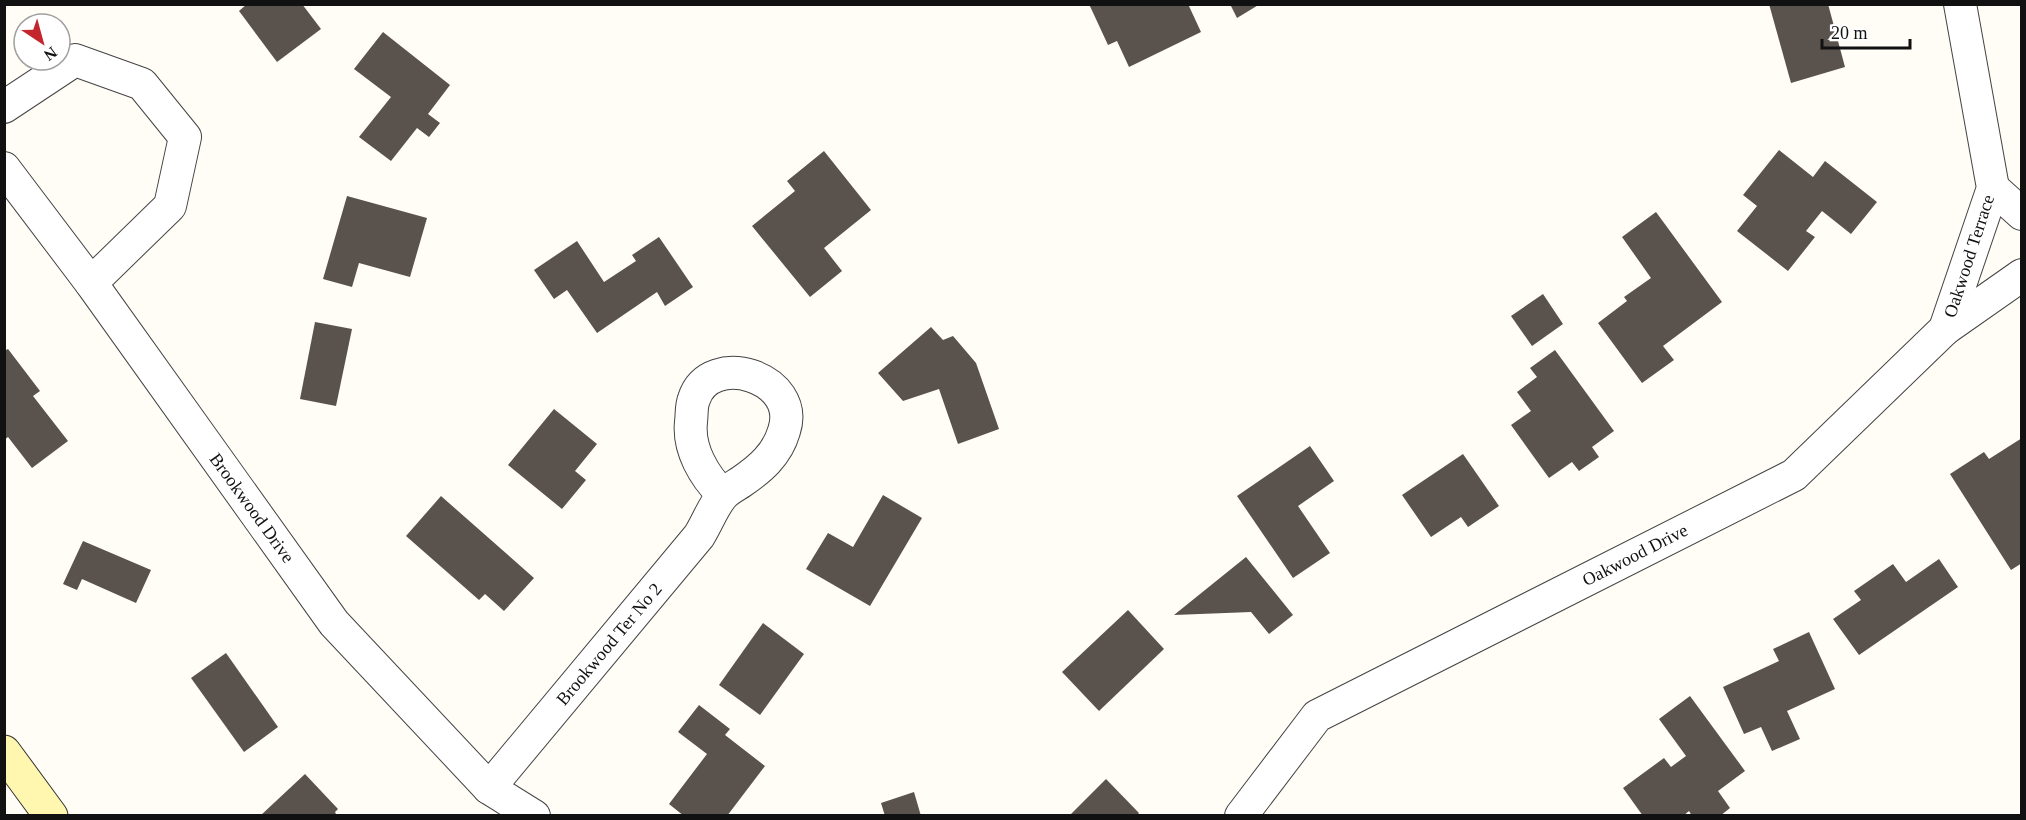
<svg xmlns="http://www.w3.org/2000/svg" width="2026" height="820" font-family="'Times New Roman',serif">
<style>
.building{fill:#5a524d}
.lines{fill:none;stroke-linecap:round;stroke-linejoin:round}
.street-casing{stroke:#444;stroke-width:34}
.secondary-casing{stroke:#333;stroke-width:35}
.street{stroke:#fff;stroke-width:32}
.secondary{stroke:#fff6b0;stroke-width:33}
.labels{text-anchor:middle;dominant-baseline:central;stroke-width:6;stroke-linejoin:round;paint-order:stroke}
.street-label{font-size:18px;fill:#111;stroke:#fff}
</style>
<rect width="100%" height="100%" fill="#fffdf5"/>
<g class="building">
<polygon points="247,4 302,4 321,29 277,62 239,11"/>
<polygon points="1089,4 1188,4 1201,32 1129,67 1117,41 1108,45"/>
<polygon points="1230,4 1260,4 1237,18"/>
<polygon points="1769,4 1828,4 1845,67 1791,83"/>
<polygon points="383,32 450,85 428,114 440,123 429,137 417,128 391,161 359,137 391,97 354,69"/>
<polygon points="1779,150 1813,177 1825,161 1877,202 1851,234 1822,211 1806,231 1815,237 1788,271 1737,231 1757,206 1743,195"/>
<polygon points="824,151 871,210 824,248 842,271 810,297 752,226 795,191 787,181"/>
<polygon points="347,196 427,218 410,277 359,263 352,287 323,279"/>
<polygon points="1656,212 1722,302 1663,346 1674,360 1642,383 1598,323 1627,301 1624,297 1651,278 1622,237"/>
<polygon points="659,237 693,287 665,306 657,292 597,333 567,290 554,299 534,270 577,241 604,282 636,261 632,255"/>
<polygon points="1543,294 1563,324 1532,346 1511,316"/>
<polygon points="315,322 352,329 336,406 300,399"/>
<polygon points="931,327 943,340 953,336 976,363 999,429 958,444 939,389 903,401 878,373"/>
<polygon points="8,349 40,391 33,396 68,441 32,468 8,437 4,440 4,351"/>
<polygon points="1555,350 1614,431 1592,447 1599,457 1579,471 1572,462 1549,478 1511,425 1531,411 1517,392 1537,377 1530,368"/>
<polygon points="554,409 597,444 575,471 586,480 562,509 508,465"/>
<polygon points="2022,438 2022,563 2011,570 1950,474 1984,452 1989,459"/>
<polygon points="1310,446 1334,481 1298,506 1330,553 1293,578 1237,496"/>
<polygon points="1463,454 1499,506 1468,527 1461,517 1431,537 1402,495"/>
<polygon points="883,495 922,518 870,606 806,569 828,533 853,547"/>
<polygon points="441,496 534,578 504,611 485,594 479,600 406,536"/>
<polygon points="83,541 151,570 136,603 82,579 77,590 63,584"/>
<polygon points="1246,557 1293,615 1269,634 1251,612 1174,615"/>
<polygon points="1939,559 1958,587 1859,655 1833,619 1861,600 1854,591 1893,564 1906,582"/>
<polygon points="1128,610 1164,649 1099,711 1062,672"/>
<polygon points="763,623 804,654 760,715 719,685"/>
<polygon points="1809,632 1835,689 1787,711 1800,739 1772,751 1761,727 1744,734 1723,687 1779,661 1773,649"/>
<polygon points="226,653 278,727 244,752 191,678"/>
<polygon points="1690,696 1745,771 1718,791 1730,808 1720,816 1692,816 1689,811 1683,816 1643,816 1623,788 1664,758 1671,767 1686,756 1659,719"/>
<polygon points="699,705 730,729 725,735 765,766 727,816 684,816 669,804 707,754 678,732"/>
<polygon points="305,774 338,809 335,812 337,816 260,816"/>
<polygon points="1106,779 1139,813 1137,816 1069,816"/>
<polygon points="914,792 921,816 885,816 881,803"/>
</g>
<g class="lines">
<g class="street-casing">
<g id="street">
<polyline points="4,107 75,60 142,84 185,137 170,206 91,283"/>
<polyline points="4,168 91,283 334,623 489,788 534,816"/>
<polyline points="1993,188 2022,214"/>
<polyline points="1945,329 1993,188 1960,4"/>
<path d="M489,788L699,536C707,523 713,507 722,496C727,490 735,486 741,482C760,469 777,455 784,431C802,377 710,349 694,399C691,406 692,415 691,422C688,449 704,476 723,495"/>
<polyline points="1241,816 1317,716 1794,475 1945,329 2022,275"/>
</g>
</g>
<g class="secondary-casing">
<polyline id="secondary" points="4,752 51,816"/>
</g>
<use href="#street" class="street"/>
<use href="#secondary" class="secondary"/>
</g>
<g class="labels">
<g class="street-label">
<text transform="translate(1969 256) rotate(-72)">Oakwood Terrace</text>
<text transform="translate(252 508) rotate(54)">Brookwood Drive</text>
<text transform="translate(1635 555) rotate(-27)">Oakwood Drive</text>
<text transform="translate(609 644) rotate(-50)">Brookwood Ter No 2</text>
</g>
</g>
<rect width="2026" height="820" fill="none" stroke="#111111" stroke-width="12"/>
<g transform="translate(42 42) rotate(144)"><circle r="28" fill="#ffffff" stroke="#a0a0a0" stroke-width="1.5"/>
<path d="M0-4.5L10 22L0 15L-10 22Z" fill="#c4262e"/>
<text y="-9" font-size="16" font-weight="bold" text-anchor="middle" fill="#111111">N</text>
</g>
<path d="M1822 39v9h88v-9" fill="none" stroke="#111111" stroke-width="3"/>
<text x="1831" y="39" font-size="18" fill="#111111" stroke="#ffffff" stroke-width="4.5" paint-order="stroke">20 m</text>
</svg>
